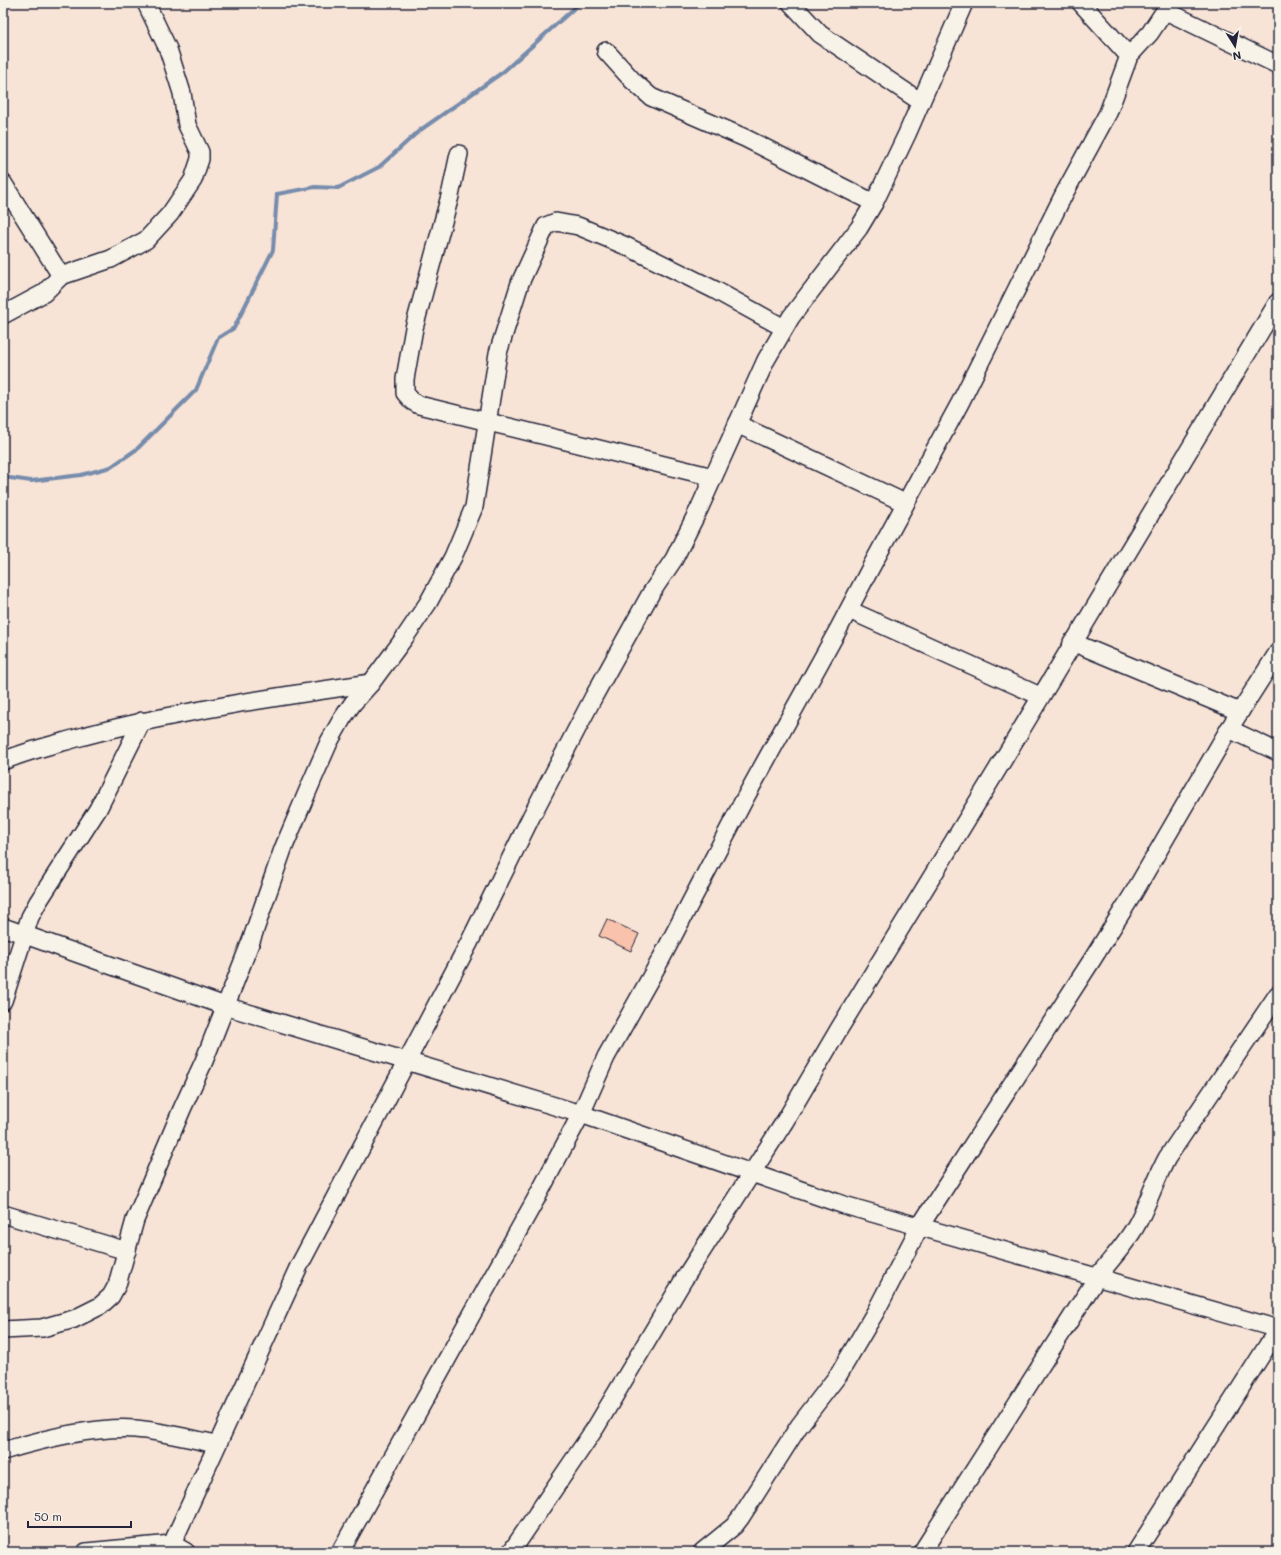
<svg xmlns="http://www.w3.org/2000/svg" width="1281" height="1555" font-family="Mali,sans-serif">
<style>
.lines{fill:none;stroke-linecap:round;stroke-linejoin:round}
.stream{stroke:#778cac;stroke-width:4}
.building{fill:#f9c2ac;stroke:#22223b}
.minor-casing{stroke:#22223b;stroke-width:20}
.minor{stroke:#f7f3e8;stroke-width:17}
</style>
<rect width="100%" height="100%" fill="#f8e4d6"/>
<filter id="ink" filterUnits="userSpaceOnUse"><feTurbulence type="fractalNoise" baseFrequency=".025" numOctaves="2"/><feDisplacementMap in="SourceGraphic" scale="8" xChannelSelector="R" yChannelSelector="G"/><feConvolveMatrix kernelMatrix="1 2 1 2 8 2 1 2 1" color-interpolation-filters="sRGB"/></filter>
<g filter="url(#ink)">
<g class="lines">
<polyline class="stream" points="3,477 31,481 81,475 111,467 137,449 196,390 218,338 234,328 273,250 277,194 315,187 338,188 379,167 419,131 503,72 580,3"/>
</g>
<polygon class="building" points="607,919 639,934 631,951 599,936"/>
<g class="lines">
<g class="minor-casing">
<g id="minor">
<polyline points="791,3 820,34 921,102"/>
<polyline points="1166,11 1278,65"/>
<polyline points="606,51 633,81 651,97 745,138 874,203"/>
<polyline points="1129,56 1150,33 1170,3"/>
<polyline points="459,154 450,196 414,328 405,379 405,393 412,401 419,405 713,477"/>
<polyline points="3,183 61,276"/>
<polyline points="3,315 44,293 61,276 111,259 146,240 170,214 193,180 200,159 200,152 187,125 182,93 168,49 146,3"/>
<polyline points="737,424 905,503"/>
<polyline points="849,610 1040,696"/>
<polyline points="1072,642 1240,712"/>
<polyline points="371,683 405,637 428,603 453,557 474,507 498,353 520,283 546,226 556,222 578,226 626,246 715,290 784,328"/>
<polyline points="1229,729 1278,752"/>
<path d="M3,761C29,750 57,744 84,736C179,711 275,697 371,683L353,703L342,719L329,742L312,781L283,849L251,941L204,1061L182,1109L135,1220L117,1285L111,1296L100,1306L74,1319L42,1328L3,1330"/>
<polyline points="3,927 225,1006 581,1114 844,1205 1278,1329 1136,1552"/>
<polyline points="3,1001 30,917 38,902 98,809 142,721"/>
<polyline points="3,1214 127,1251"/>
<path d="M3,1451C40,1440 97,1426 135,1429C162,1431 190,1439 216,1444"/>
<polyline points="172,1544 299,1266 469,943 531,817 594,696 651,593 674,559 700,507 766,360 791,317 859,228 874,203 907,134 964,3"/>
<polyline points="86,1552 172,1544 186,1552"/>
<polyline points="340,1552 537,1197 581,1114 606,1057 661,959 744,800 839,628 870,569 960,403 1064,194 1108,113 1129,56 1081,3"/>
<polyline points="511,1552 596,1427 684,1279 785,1121 839,1029 997,770 1278,302"/>
<polyline points="702,1552 734,1526 741,1517 799,1426 839,1374 876,1311 920,1226 1092,960 1133,894 1229,729 1278,652"/>
<path d="M922,1552L1098,1276C1111,1259 1128,1242 1138,1222C1149,1201 1156,1178 1167,1158L1278,994"/>
</g>
</g>
<use href="#minor" class="minor"/>
</g>
</g>
<rect width="1281" height="1555" fill="none" stroke="#f7f3e8" stroke-width="16"/>
<rect x="8" y="8" width="1265" height="1539" fill="none" stroke="#22223b" stroke-width="1.5" filter="url(#ink)"/>
<g transform="translate(1235 46) rotate(169)" stroke="#f7f3e8" stroke-width="3" paint-order="stroke">
<path d="M0-3L7 15L0 10L-7 15Z" fill="#22223b"/>
<text y="-6" font-size="11" font-weight="bold" text-anchor="middle" fill="#22223b">N</text>
</g>
<path d="M28 1521v6h103v-6" fill="none" stroke="#22223b" stroke-width="2"/>
<text x="34" y="1521" font-size="12" fill="#22223b" stroke="#f7f3e8" stroke-width="3" paint-order="stroke">50 m</text>
</svg>
